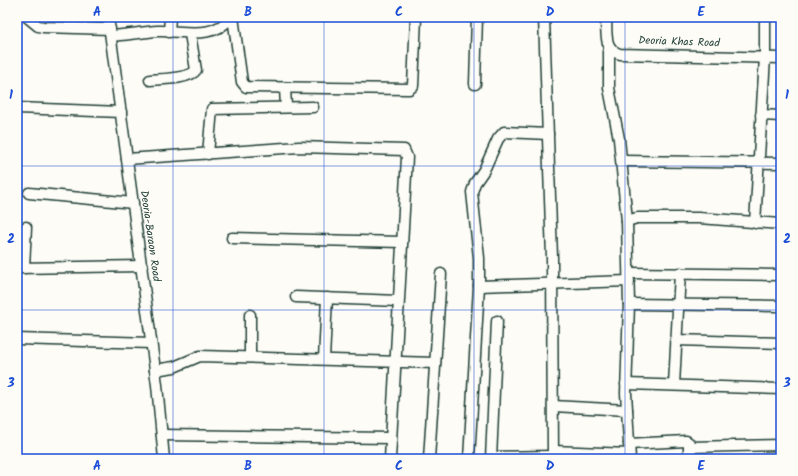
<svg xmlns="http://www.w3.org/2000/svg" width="798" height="476" font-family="Kalam,sans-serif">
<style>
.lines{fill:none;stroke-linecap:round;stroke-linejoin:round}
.minor-casing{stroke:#1f3d34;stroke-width:13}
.minor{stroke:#fdfcf7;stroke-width:10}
.grid{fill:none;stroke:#1d4ed8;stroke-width:1;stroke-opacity:0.55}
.labels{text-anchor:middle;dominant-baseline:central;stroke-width:3;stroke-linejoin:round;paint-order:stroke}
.street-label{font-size:11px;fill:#1f3d34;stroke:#fdfcf7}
.neatline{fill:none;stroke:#1d4ed8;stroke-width:1.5}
.grid-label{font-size:13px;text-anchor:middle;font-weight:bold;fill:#1d4ed8}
</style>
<rect width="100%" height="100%" fill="#fdfcf7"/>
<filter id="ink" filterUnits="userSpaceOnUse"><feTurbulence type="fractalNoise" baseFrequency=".025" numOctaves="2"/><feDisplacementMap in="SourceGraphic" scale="8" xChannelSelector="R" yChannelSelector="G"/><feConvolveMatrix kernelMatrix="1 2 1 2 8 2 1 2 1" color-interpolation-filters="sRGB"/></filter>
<g filter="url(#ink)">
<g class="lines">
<g class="minor-casing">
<g id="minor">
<polyline points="27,17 38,26 43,27 110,29"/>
<polyline points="108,17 157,385 164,459"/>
<polyline points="233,17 242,82 246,87 409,89 413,86 416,17"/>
<polyline points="544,17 552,258 553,459"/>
<path d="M606,17C607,31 603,50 620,54L781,58"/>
<polyline points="169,32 170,17"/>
<path d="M111,36C126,35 142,32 158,31C182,30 213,41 231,17"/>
<polyline points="609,48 609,88 619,139 627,221 629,304 626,393 630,459"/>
<path d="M150,80C161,79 190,79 196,70L190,34"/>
<polyline points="475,84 477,17"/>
<polyline points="285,88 286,107"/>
<polyline points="17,108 121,112"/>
<polyline points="761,115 781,116"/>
<polyline points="208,154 212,109 313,107"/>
<polyline points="127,159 299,147 404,150 407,157 390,459"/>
<polyline points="622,161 781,163"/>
<polyline points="29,193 133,203"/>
<polyline points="627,221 637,218 699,218 781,224"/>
<polyline points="755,223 765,57 765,17"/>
<polyline points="232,238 402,242"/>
<polyline points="17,268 142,266"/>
<polyline points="24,268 26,227"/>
<polyline points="629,273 781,275"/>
<polyline points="479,286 629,281"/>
<polyline points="296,297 398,301"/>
<polyline points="629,304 781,306"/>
<polyline points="17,339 151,343"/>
<polyline points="676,340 781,343"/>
<polyline points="250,357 250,315"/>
<polyline points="324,359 327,298"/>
<polyline points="155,370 174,367 200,356 435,363"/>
<polyline points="626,384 781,389"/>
<polyline points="674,385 680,273"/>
<polyline points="553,406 627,410"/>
<polyline points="162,435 391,438"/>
<polyline points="629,444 686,441 689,443 689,459"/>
<polyline points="689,447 781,445"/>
<polyline points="553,451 629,454"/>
<polyline points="491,457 553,456"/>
<polyline points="429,459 441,274"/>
<polyline points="469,459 479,286 479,258 472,192 475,183 484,170 498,139 504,132 548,134"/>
<polyline points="491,459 497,321"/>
</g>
</g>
<use href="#minor" class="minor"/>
</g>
</g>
<path class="grid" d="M173,17V459M324,17V459M474,17V459M625,17V459M17,166H781M17,310H781"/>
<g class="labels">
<g class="street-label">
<text transform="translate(679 42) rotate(2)">Deoria Khas Road</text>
<text transform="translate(150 236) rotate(82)">Deoria-Baraon Road</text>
</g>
</g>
<rect width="798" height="476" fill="none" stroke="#fdfcf7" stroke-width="44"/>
<rect x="22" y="22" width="754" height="432" class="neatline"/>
<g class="grid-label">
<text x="97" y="16">A</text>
<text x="248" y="16">B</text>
<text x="399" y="16">C</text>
<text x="550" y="16">D</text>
<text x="701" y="16">E</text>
<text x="11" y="99">1</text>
<text x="787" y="99">1</text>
<text x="11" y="243">2</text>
<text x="787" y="243">2</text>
<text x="11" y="387">3</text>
<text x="787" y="387">3</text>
<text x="97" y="470">A</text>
<text x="248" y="470">B</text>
<text x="399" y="470">C</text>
<text x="550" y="470">D</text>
<text x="701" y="470">E</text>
</g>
</svg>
